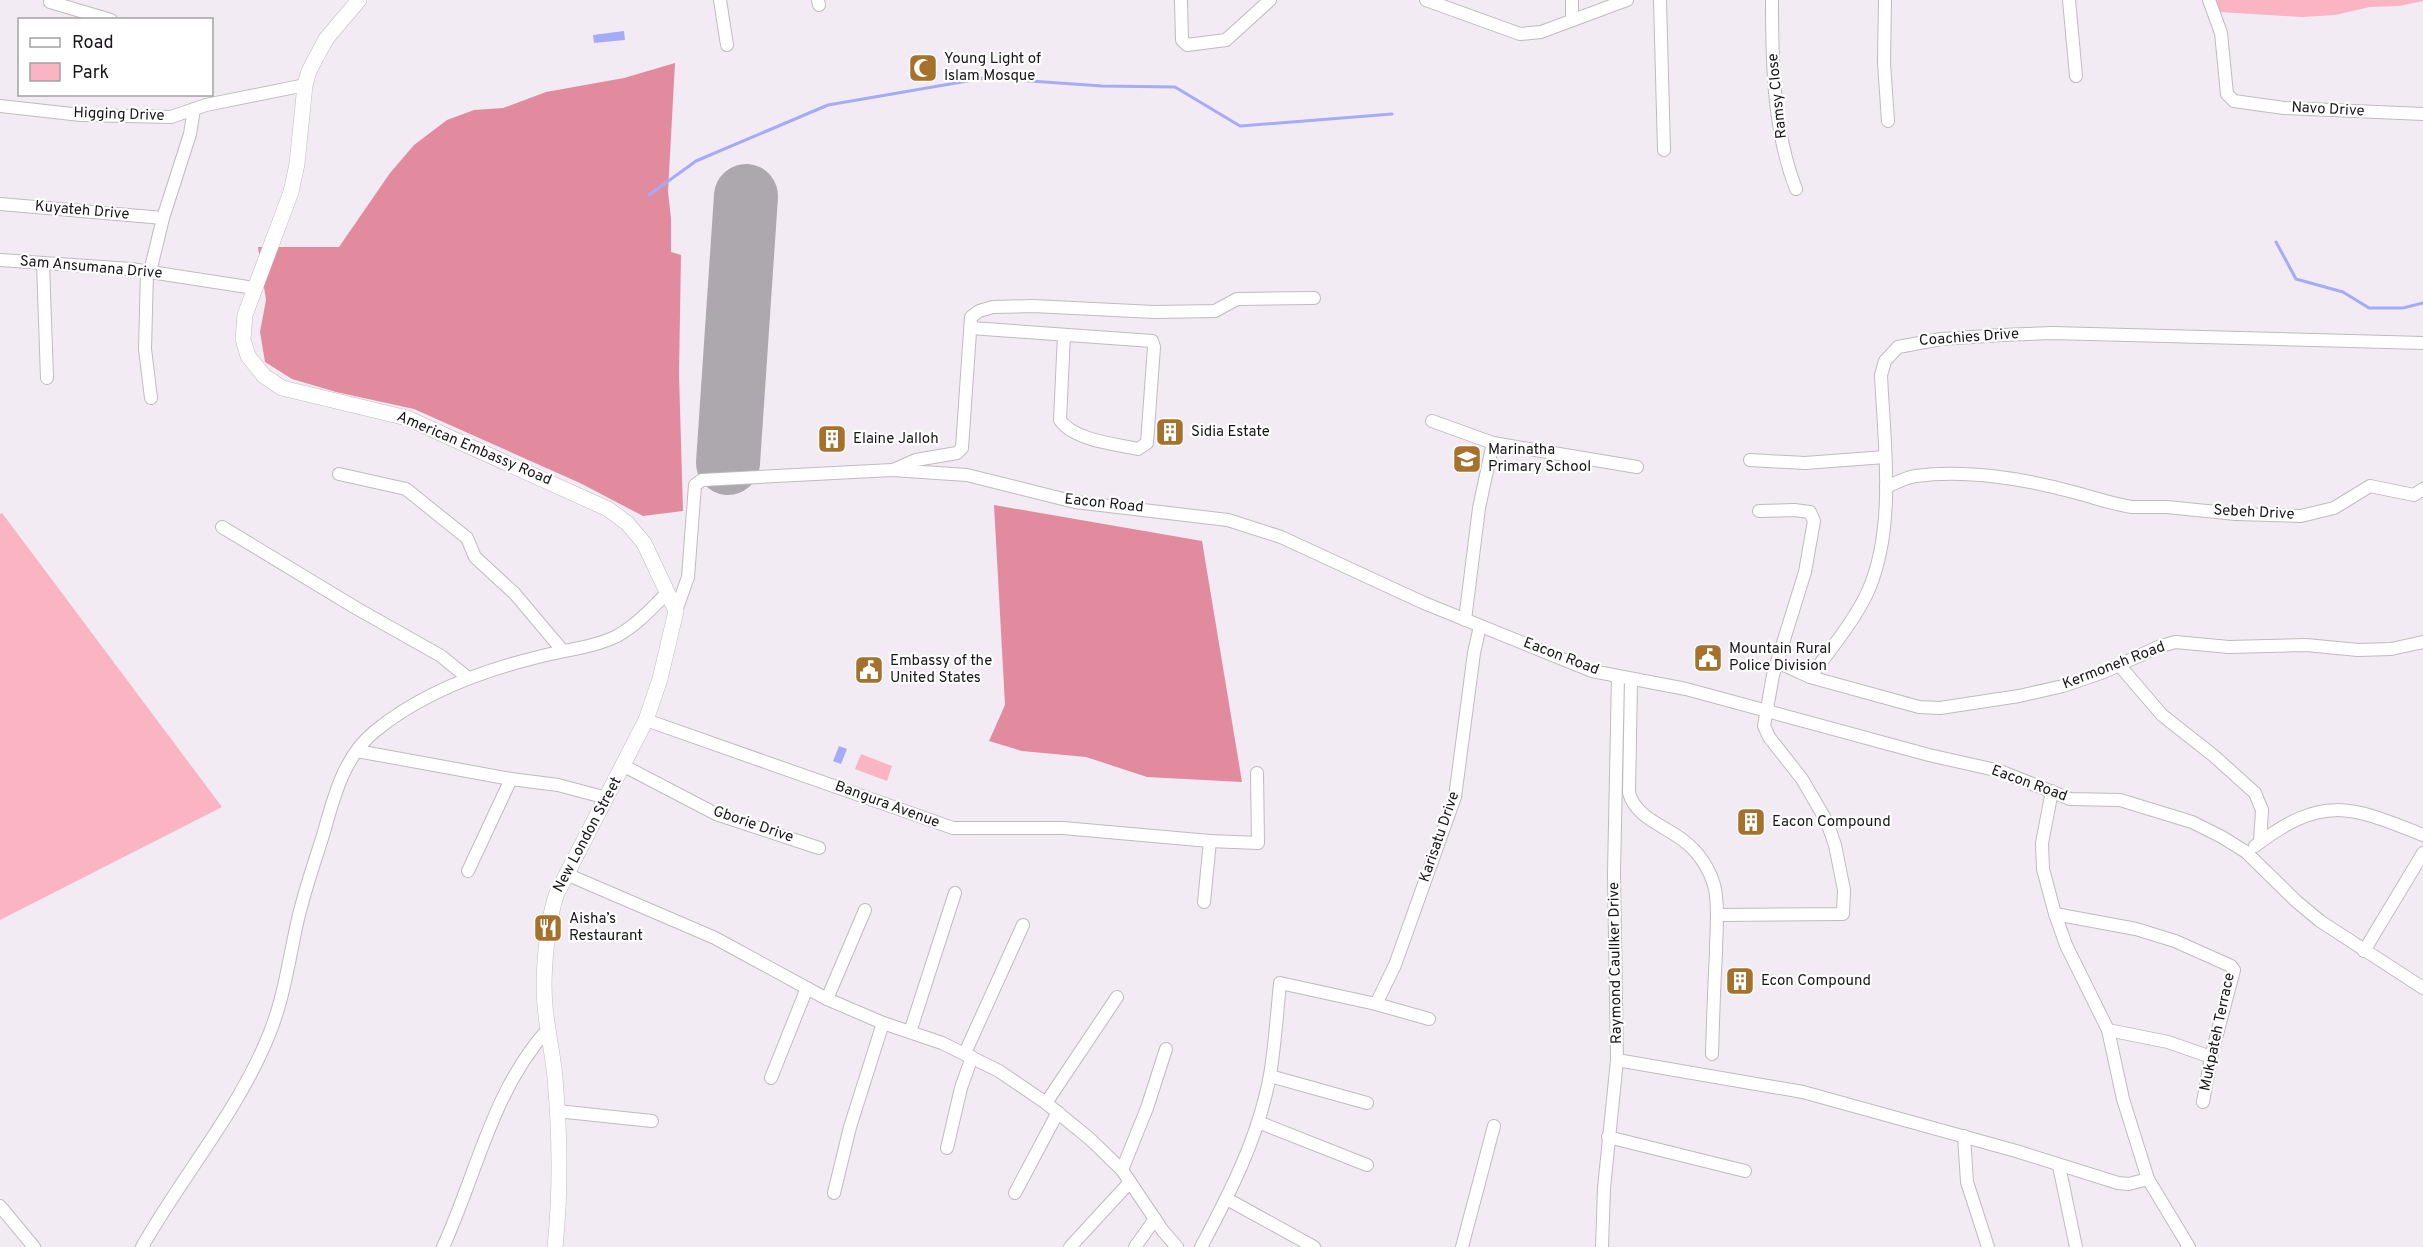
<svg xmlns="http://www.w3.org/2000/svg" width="2423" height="1247" font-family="Overpass,sans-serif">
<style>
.green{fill:#fab4c2}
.forest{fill:#e38b9e}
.water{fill:#a6abf7}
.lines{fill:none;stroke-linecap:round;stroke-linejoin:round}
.stream{stroke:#a6abf7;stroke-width:3}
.runway{stroke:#ada7ae;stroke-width:64}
.minor-casing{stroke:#c1bac1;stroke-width:14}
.tertiary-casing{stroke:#c1bac1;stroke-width:16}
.minor{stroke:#fff;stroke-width:12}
.tertiary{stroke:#fff;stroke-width:15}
.labels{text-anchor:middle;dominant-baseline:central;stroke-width:4.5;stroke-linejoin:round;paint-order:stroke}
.poi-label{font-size:15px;fill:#1a171a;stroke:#fff;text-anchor:start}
.street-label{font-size:15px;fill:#1a171a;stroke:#fff}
</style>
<rect width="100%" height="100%" fill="#f2ebf3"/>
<g class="green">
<polygon points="2203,0 2423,0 2423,1 2399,6 2370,7 2335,15 2302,17 2219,12"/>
<polygon points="2,513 222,807 0,920 0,514"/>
<polygon points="861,754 892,766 887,781 855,769"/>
</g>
<g class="forest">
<polygon points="675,63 668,192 671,218 671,252 681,255 679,374 683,511 643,516 580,483 414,409 336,392 292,379 265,362 260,332 266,300 258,247 339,247 390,173 414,145 447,120 474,110 503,108 546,92 624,78"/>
<polygon points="994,505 1202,541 1242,782 1147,777 1086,757 1022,751 989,741 1005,705"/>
</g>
<g class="water">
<polygon points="624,31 625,40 594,43 593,35"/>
<polygon points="839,746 847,749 841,764 833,761"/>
</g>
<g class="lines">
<g class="stream">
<polyline points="649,195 696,161 828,105 985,78 1102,86 1175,87 1240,126 1392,114"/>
<polyline points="2276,242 2296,279 2343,292 2369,308 2403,308 2423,303"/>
</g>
<polyline class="runway" points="728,463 746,196"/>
<g class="minor-casing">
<g id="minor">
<polyline points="52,0 50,2 111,20"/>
<polyline points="720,0 727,45"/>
<polyline points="818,0 819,5"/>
<polyline points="1181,0 1182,40 1187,45 1226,40 1270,0"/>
<polyline points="1426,0 1520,34 1541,32 1627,0"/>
<polyline points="1572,0 1572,20"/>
<polyline points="1660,0 1664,150"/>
<path d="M1772,0C1772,63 1773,130 1796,189"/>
<polyline points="1885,0 1884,63 1888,121"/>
<polyline points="2069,0 2076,76"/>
<polyline points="2209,0 2221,33 2227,94 2234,101 2284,108 2423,114"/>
<polyline points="0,106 81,115 171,117 206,105 305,85"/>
<polyline points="0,204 163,218"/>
<polyline points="0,260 131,269 254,288"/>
<polyline points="43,263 47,378"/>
<polyline points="147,271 145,349 151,398"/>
<polyline points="150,272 163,218 190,134 194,109"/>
<path d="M971,328L1152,341L1154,347L1147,443L1138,449C1115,444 1073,440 1060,420L1064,335"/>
<polyline points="1432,421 1493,443 1637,467"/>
<polyline points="1750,460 1805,463 1885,457"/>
<polyline points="893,470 916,460 957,453 962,448 971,317 979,311 993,307 1033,306 1154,312 1215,311 1237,299 1314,298"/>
<polyline points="339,474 406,489 467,538 475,557 515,594 563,651"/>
<path d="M1886,487C1896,483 1906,477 1916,476C1965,469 2026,479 2073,492C2093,497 2112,504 2132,507H2167L2236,514L2301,516L2334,508L2370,486L2414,495L2423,489"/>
<polyline points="222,527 356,608 441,656 468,678"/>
<polyline points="676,611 688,577 695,485 702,480 892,470 967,475 1075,502 1228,520 1281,537 1424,603 1592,671 1686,689 1929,755 2000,771 2070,799 2120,800 2192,822 2222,837 2246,852 2296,901 2320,921 2423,988"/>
<polyline points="1465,620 1479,508 1493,443"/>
<polyline points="1777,662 1810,677 1919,707 1940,708 2019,696 2063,686 2104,672 2158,647 2175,642 2229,647 2306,645 2358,650 2391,649 2423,642"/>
<polyline points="2120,666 2162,715 2214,756 2255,793 2262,810 2260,842"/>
<path d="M1810,677C1830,650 1856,619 1869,589C1896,525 1884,442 1881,375L1885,361L1898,347L1941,339L2002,335L2052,333L2423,343"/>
<path d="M1631,680L1629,793C1637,822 1675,828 1693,849C1703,859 1712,875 1715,889C1719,910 1716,932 1716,953C1714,986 1713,1020 1712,1054"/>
<polyline points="646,720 953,828 1063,828 1210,841 1258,843 1257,773"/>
<polyline points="357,751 511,779"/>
<polyline points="624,766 716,814 819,848"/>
<polyline points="2052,791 2042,843 2043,869 2055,914 2066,945 2108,1030 2123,1099 2148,1179 2189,1247"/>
<path d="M2255,846C2323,794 2350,806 2423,835"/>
<polyline points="468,871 511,779 558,785 607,798"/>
<polyline points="566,874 715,938 827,999 883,1023 942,1043 999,1071 1046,1103 1090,1139 1122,1170 1163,1231 1177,1247"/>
<polyline points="1204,902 1210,841"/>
<polyline points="2055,914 2136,929 2175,941 2231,966 2234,970 2211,1057 2203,1102"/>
<polyline points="1717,915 1843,914 1844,890 1835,845 1827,822 1802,779 1769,737 1764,726 1773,675 1805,572 1814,521 1810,512 1794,510 1759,511"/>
<polyline points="2364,951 2423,853"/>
<polyline points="827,999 865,910"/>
<polyline points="1376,1004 1395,965 1455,797 1474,653 1480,626"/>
<polyline points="2108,1030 2168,1042 2211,1057"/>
<polyline points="910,1032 955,893"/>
<polyline points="965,1053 1023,925"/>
<polyline points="1617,1060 1803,1092 2016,1151 2118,1183 2129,1184 2148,1179"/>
<polyline points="1270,1076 1367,1103"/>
<polyline points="771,1078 807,988"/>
<polyline points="1046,1103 1117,997"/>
<polyline points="557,1111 652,1121"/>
<polyline points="1258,1122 1367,1165"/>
<polyline points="1964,1136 1967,1182 1988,1247"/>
<polyline points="1608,1137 1745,1171"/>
<polyline points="947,1148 961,1088 972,1057"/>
<polyline points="2059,1166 2076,1247"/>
<polyline points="1122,1170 1147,1108 1166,1049"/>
<polyline points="834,1193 850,1127 883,1023"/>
<polyline points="1015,1193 1058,1112"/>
<polyline points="1227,1199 1314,1247"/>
<polyline points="0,1206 34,1247"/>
<path d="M142,1247C182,1176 237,1113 268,1037C284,1000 289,958 298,919C305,889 315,861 324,832C334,796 344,757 374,732C420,694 481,671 538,657C563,650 593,648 617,636C637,625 652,608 668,592"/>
<path d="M443,1247C477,1173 492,1091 548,1029"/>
<polyline points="1070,1247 1130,1182"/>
<polyline points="1135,1247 1155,1219"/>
<path d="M1201,1247C1230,1193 1259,1136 1270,1075C1275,1045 1277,1014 1280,983L1376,1004L1429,1019"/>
<polyline points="1462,1247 1494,1126"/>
<polyline points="1602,1247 1604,1188 1617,1060 1614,874 1618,677"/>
</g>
</g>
<g class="tertiary-casing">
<path id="tertiary" d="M359,0L326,39L309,71L305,85L297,164L291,192L245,315L243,339L248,356L264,376L282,388L407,418L608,509L627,523L644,543L676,611L660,679L646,720L557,893C547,921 542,976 545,1006C547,1030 553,1054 555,1078C560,1135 561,1190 555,1247"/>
</g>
<use href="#minor" class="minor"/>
<use href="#tertiary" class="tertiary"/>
</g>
<defs>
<g id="mosque-square" transform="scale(1.5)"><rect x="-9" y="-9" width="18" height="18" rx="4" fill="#a6712b" stroke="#fff"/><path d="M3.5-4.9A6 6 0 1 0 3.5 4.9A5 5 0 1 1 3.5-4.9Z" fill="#fff"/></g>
<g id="building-square" transform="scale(1.5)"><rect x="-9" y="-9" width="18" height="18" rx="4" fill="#a6712b" stroke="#fff"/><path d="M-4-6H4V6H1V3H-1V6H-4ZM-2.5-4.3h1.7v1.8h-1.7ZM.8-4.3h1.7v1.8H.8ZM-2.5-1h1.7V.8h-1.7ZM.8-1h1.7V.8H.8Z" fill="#fff"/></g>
<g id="school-square" transform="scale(1.5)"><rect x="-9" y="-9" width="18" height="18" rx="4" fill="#a6712b" stroke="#fff"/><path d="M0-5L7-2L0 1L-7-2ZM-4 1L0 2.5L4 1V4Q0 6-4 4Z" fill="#fff"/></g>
<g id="civic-square" transform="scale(1.5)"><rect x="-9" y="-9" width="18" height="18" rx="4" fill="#a6712b" stroke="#fff"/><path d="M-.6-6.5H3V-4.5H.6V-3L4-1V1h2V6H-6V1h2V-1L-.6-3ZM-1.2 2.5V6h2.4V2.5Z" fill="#fff"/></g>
<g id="restaurant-square" transform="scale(1.5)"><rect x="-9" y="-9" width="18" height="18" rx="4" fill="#a6712b" stroke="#fff"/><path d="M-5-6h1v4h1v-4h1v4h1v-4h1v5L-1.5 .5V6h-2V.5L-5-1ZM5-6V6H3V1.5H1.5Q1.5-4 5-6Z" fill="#fff"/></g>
</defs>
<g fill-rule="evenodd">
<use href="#mosque-square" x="923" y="68"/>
<use href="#building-square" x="1170" y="432"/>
<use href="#building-square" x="832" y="439"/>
<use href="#school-square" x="1467" y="459"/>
<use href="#civic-square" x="1708" y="658"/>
<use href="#civic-square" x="869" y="670"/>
<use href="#building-square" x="1751" y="822"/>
<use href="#restaurant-square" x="548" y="928"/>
<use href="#building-square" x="1740" y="981"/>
</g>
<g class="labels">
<g class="poi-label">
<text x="944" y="59">Young Light of<tspan x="944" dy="17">Islam Mosque</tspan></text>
<text x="1191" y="432">Sidia Estate</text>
<text x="853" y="439">Elaine Jalloh</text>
<text x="1488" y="450">Marinatha<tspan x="1488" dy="17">Primary School</tspan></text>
<text x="1729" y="649">Mountain Rural<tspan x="1729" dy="17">Police Division</tspan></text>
<text x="890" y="661">Embassy of the<tspan x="890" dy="17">United States</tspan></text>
<text x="1772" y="822">Eacon Compound</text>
<text x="569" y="919">Aisha’s<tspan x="569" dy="17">Restaurant</tspan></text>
<text x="1761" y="981">Econ Compound</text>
</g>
<g class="street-label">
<text transform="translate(1778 96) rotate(-96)">Ramsy Close</text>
<text transform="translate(2328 110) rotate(3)">Navo Drive</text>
<text transform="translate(119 115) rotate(2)">Higging Drive</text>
<text transform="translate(82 211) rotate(5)">Kuyateh Drive</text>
<text transform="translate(91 268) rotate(5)">Sam Ansumana Drive</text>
<text transform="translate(1969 338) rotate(-4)">Coachies Drive</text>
<text transform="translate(474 449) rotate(23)">American Embassy Road</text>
<text transform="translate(1104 504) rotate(6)">Eacon Road</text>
<text transform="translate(2254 513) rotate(3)">Sebeh Drive</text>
<text transform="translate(1561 657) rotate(21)">Eacon Road</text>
<text transform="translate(2114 666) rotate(-21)">Kermoneh Road</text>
<text transform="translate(2029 784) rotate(20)">Eacon Road</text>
<text transform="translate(887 805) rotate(20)">Bangura Avenue</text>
<text transform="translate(753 825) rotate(19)">Gborie Drive</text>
<text transform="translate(588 835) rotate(-62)">New London Street</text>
<text transform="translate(1440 837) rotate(-71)">Karisatu Drive</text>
<text transform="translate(1616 963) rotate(-91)">Raymond Caullker Drive</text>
<text transform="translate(2218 1032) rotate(-78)">Mukpateh Terrace</text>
</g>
</g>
<rect x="18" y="18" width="195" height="78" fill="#ffffff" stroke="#a3a2a3" stroke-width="1.5"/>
<rect x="30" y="38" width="30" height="9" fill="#ffffff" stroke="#a3a2a3" stroke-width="1.5"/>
<text x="72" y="48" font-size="18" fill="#1a171a">Road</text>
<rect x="30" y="63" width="30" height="18" fill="#fab4c2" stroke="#a3a2a3" stroke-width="1.5"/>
<text x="72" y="78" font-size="18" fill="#1a171a">Park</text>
</svg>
